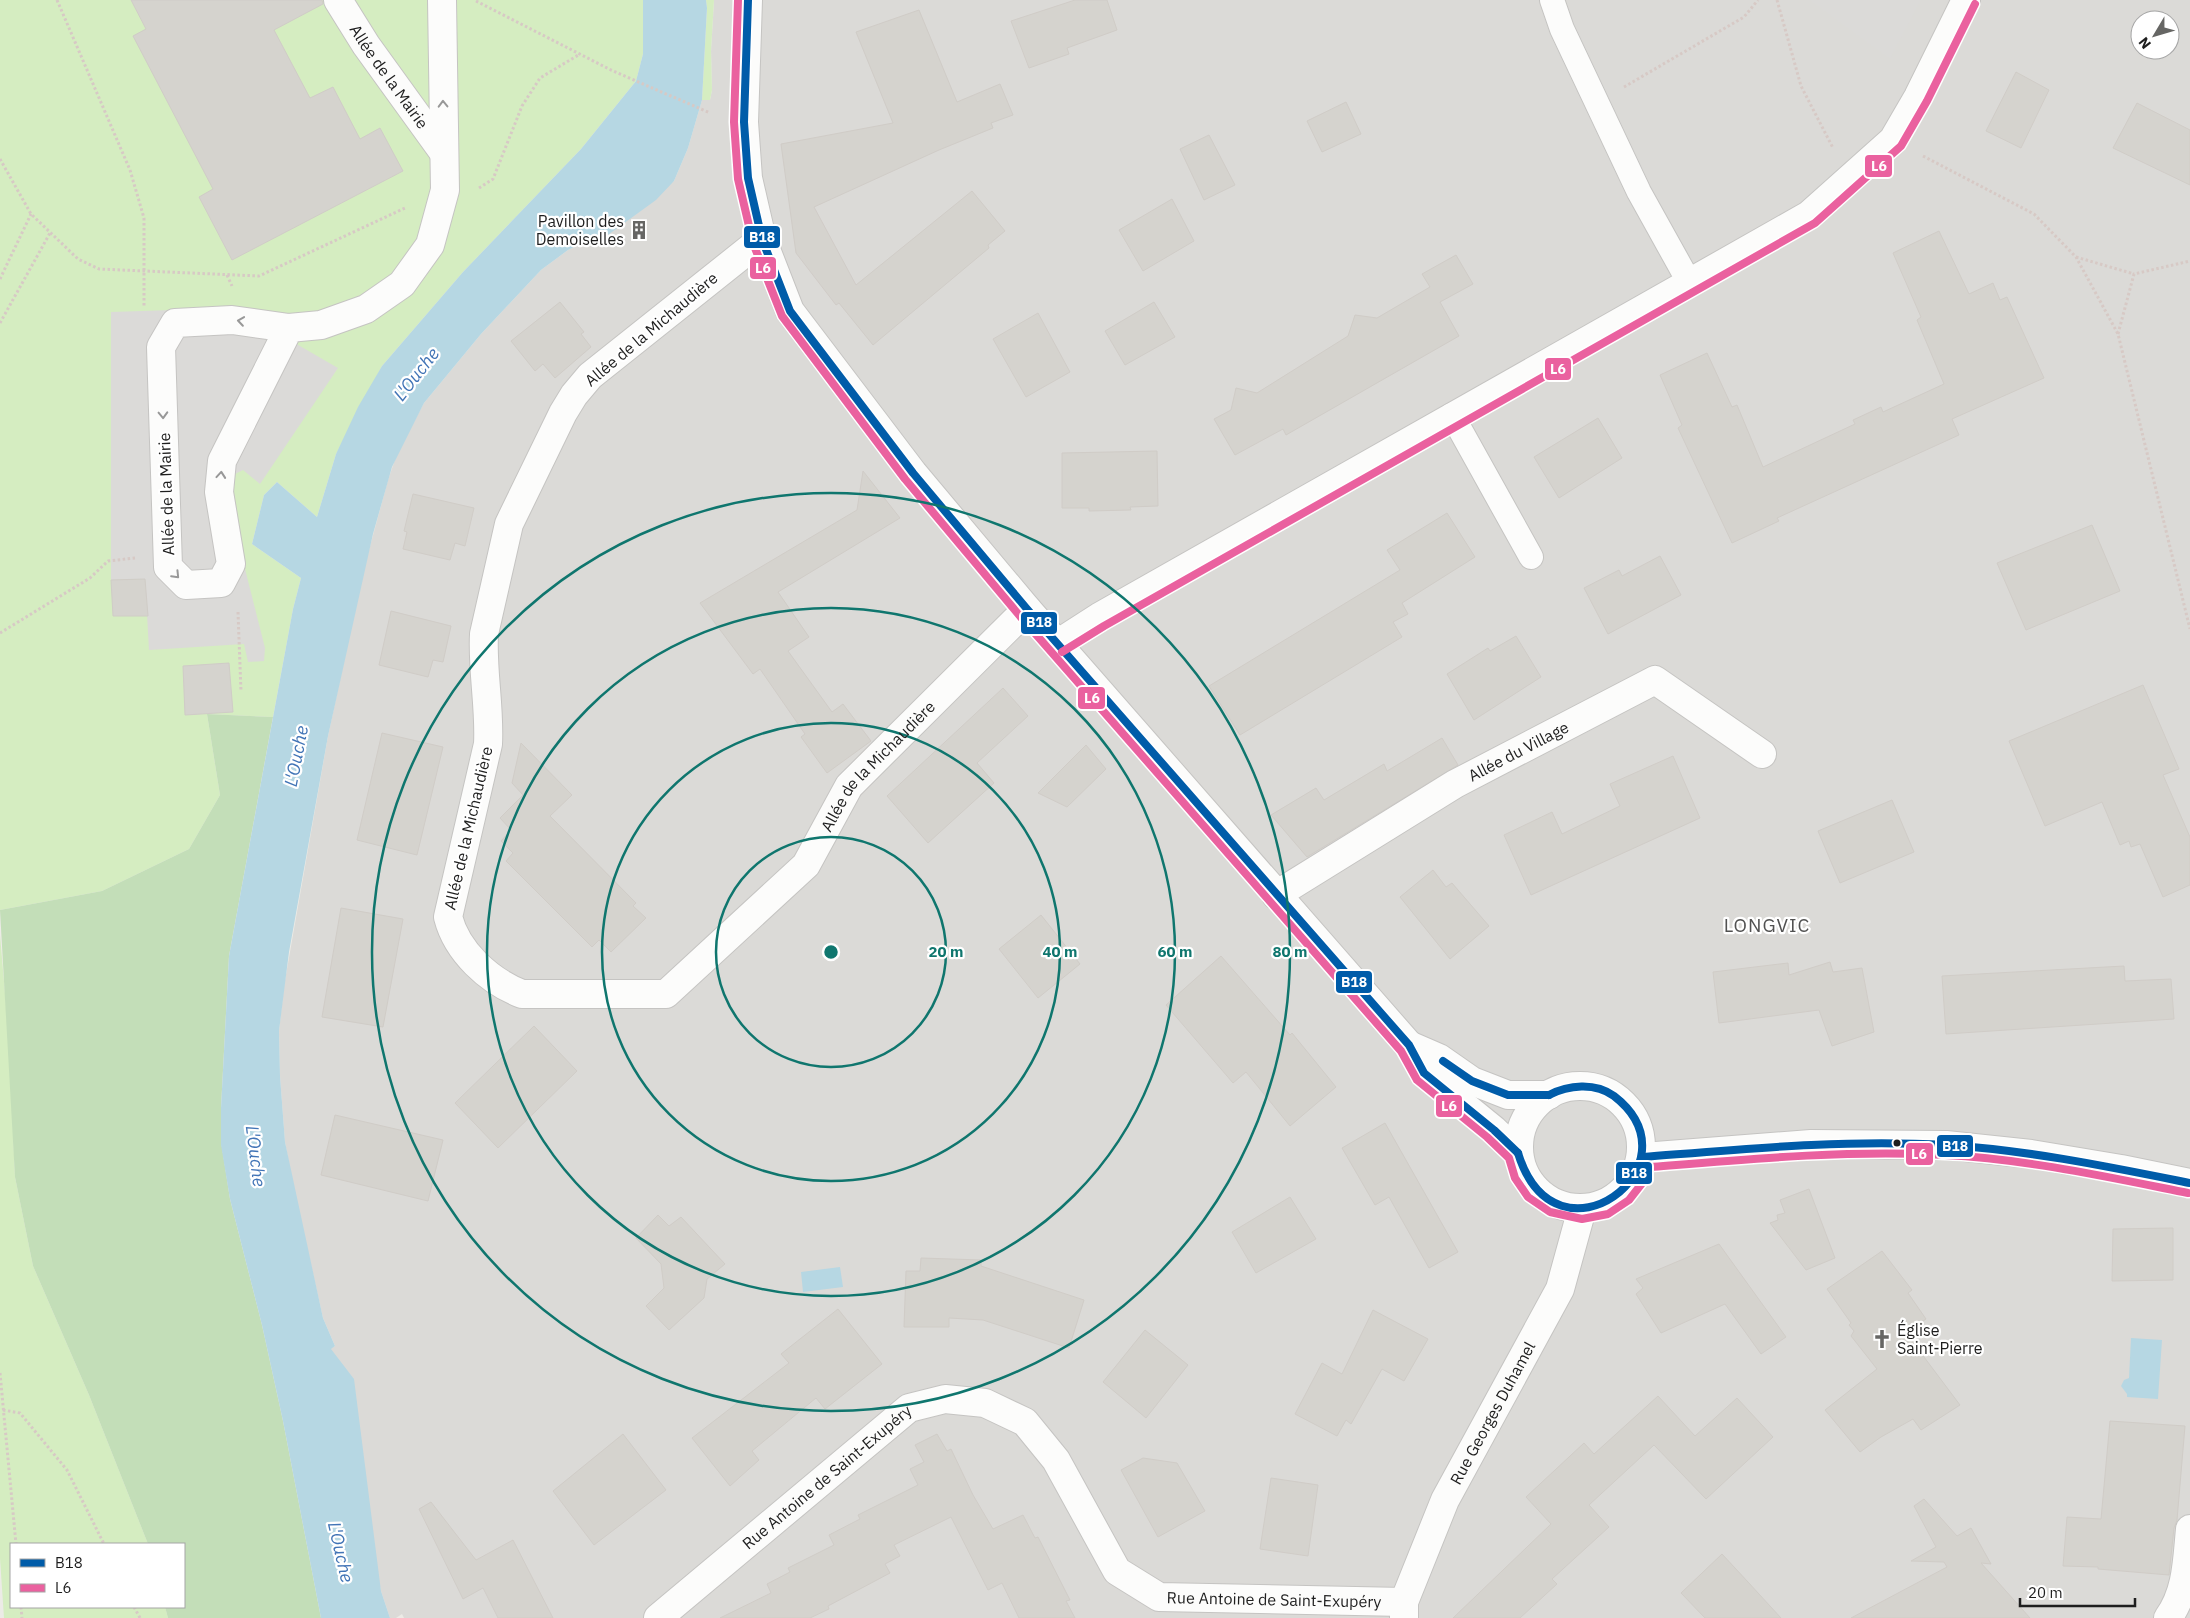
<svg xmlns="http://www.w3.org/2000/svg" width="2190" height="1618" font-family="'IBM Plex Sans',sans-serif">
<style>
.residential{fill:#dbdad7;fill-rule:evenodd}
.grass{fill:#d5edc1}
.forest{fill:#c3deb8}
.parking{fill:#dbdad8}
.water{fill:#b6d7e3}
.building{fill:#d5d3ce;stroke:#d0ccc7}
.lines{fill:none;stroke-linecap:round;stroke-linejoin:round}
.lane-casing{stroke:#c5c4c2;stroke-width:26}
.street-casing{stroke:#c5c4c2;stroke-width:30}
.path{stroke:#d7c9c5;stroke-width:3;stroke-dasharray:2.5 2.5;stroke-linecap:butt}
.lane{stroke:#fcfcfb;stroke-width:24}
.street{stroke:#fcfcfb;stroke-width:28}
.bus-1-casing{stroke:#fff;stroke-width:11}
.bus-2-casing{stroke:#fff;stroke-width:11}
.bus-1{stroke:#005ca9;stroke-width:8}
.bus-2{stroke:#ea619f;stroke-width:8}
.oneway{stroke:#989898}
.ring{fill:none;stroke:#0f766e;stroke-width:2.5}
.bus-dot{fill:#1e1e1e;stroke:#fff;stroke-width:2}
.labels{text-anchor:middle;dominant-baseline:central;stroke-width:4.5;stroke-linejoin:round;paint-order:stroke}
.street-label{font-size:16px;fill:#1e1e1e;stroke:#fff}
.poi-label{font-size:16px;fill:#1e1e1e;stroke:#fff;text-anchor:end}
.water-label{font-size:18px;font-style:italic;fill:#4174b6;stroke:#fff}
.quarter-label{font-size:19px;letter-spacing:1px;fill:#515151;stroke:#fff}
.centre{fill:#0f766e;stroke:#fff;stroke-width:2.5}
.ring-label{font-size:15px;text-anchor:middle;font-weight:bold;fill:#0f766e;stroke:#fff;stroke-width:4.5;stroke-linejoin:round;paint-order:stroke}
.line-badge{stroke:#fff;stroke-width:2}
.badge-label{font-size:14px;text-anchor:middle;font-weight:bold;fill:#fff}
</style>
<rect width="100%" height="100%" fill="#ecebe6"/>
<path class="residential" d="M714,0H2190V1618H404L402,1614L396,1618H390L381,1591L330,1349L335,1346L323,1318L293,1185L285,1142L280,1076L279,1031L284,986L328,736L363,572L388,480L398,451L424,403L481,334L541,270L568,250L582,243L605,237L674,181L688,148L702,100H710L712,90L711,51ZM2140,20H2170V50H2140Z"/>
<g class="grass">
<polygon points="0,0 643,0 643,54 636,81 581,149 463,272 382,366 336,454 317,517 277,482 264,495 252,544 301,578 293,609 273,717 207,714 220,795 189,849 102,891 0,910"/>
<polygon points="706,0 714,0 711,51 712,90 710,100 702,100 707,9"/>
<polygon points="0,935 9,1040 15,1177 33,1266 89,1395 148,1544 11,1544 11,1607 165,1607 168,1618 4,1618 0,1558"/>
</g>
<polygon class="forest" points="207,714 273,717 229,956 221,1108 221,1141 230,1199 262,1325 283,1421 321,1618 168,1618 165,1607 184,1607 184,1544 148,1544 89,1395 33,1266 15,1177 0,910 102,891 189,849 220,795"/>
<g class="parking">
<polygon points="1809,0 1921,0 1890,59"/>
<polygon points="234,308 338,368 260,484 243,470 235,474 231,483 242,557 265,648 264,661 248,662 244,644 149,650 145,579 111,580 111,312"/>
</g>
<g class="water">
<polygon points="643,0 706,0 707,8 702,100 688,148 674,181 656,200 605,237 582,243 568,250 541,270 481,334 424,403 392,467 373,534 328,736 289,952 279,1031 280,1076 285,1142 323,1318 335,1346 331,1349 354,1379 381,1591 390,1618 321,1618 283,1421 262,1325 230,1199 221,1145 221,1108 229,956 293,609 301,578 252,544 264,495 277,482 317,517 336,454 358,407 382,366 463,272 581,149 636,81 643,54"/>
<polygon points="840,1267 843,1287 803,1292 801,1272"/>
<polygon points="2131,1338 2162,1340 2158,1399 2127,1397 2127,1394 2121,1386 2124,1380 2129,1378"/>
</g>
<g class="building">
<polygon points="131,0 322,0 323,4 274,30 310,98 333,87 360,139 380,128 403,171 232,260 199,197 213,189 133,36 146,29"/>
<polygon points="1075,0 1107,0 1117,30 1067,48 1069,54 1029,68 1011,21"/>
<polygon points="919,10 957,102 1000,84 1013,115 991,123 993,128 939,150 814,207 856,285 972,191 1005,231 988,245 989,248 873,345 839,303 836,305 796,253 781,144 893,123 856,32"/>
<polygon points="2016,72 2049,90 2021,148 1986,131"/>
<polygon points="1346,102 1361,134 1322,152 1307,121"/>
<polygon points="2137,103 2190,130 2190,185 2113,148"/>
<polygon points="1209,135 1235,185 1204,200 1180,149"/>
<polygon points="1172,199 1194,241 1143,271 1119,230"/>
<polygon points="1939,231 1969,294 1993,283 2000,300 2007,297 2044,378 1952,419 1959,435 1777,518 1779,521 1732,543 1678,428 1682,425 1660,375 1707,353 1732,407 1737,405 1763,467 1855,424 1853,420 1881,407 1883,412 1944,384 1917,320 1921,317 1893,253"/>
<polygon points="1456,255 1473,284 1440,302 1459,336 1286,435 1283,429 1235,455 1214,419 1231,410 1236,388 1257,393 1348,336 1355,315 1377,318 1430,287 1422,274"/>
<polygon points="560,302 584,332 581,334 591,347 555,378 543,364 535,371 511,341"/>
<polygon points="1154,302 1175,337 1125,365 1105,331"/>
<polygon points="1038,313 1070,372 1026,397 993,339"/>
<polygon points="1598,418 1622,458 1559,498 1534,457"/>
<polygon points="1157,451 1158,506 1130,507 1131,510 1089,511 1089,508 1062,508 1062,453"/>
<polygon points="863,471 900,518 778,592 809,637 788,651 832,712 843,704 871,741 827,773 801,737 805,734 760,669 753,674 700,603 857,510"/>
<polygon points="413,494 474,508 465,546 455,543 450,560 403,549 407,532 404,531"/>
<polygon points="1447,513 1475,557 1402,603 1408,614 1393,622 1402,637 1240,735 1209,686 1400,570 1387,550"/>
<polygon points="2092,525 2120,591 2026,630 1997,563"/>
<polygon points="1660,556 1681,595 1608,634 1584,588 1619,570 1622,576"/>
<polygon points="145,579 148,616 113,616 111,580"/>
<polygon points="391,611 451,626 443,662 433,660 428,677 379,665"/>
<polygon points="1516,636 1541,677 1474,720 1447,674 1488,648 1490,651"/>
<polygon points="229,663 233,712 185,715 183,666"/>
<polygon points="2143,685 2179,769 2163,775 2190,837 2190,885 2163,897 2140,844 2131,847 2129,841 2120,845 2102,802 2045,826 2009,741"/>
<polygon points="1003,688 1028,716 977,763 994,783 928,843 887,796"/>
<polygon points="382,733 443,747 417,855 357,840"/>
<polygon points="1442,738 1458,765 1307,857 1271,815 1316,788 1324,800 1384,764 1387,771"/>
<polygon points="521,743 572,795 550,816 636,903 633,906 646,918 611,952 599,940 592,947 506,861 513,853 501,841 511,830 500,818 523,795 512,783"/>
<polygon points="1086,745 1106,769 1067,807 1038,793"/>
<polygon points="1673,756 1700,818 1531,895 1504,835 1552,812 1562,834 1620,806 1610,784"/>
<polygon points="1892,800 1914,852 1840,883 1818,831"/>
<polygon points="1433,870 1446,887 1452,883 1489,926 1450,959 1400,897"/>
<polygon points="341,908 403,919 383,1027 322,1017"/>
<polygon points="1041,915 1080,964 1038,998 999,949"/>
<polygon points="1221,956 1290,1035 1292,1033 1336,1087 1290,1126 1246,1072 1233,1083 1166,1005"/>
<polygon points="1830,962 1833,972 1862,968 1874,1032 1832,1046 1819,1010 1719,1023 1713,972 1788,963 1789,975"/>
<polygon points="2124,966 2125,981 2171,979 2174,1019 1946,1034 1942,976"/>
<polygon points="534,1026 577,1071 498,1148 455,1103"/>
<polygon points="335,1115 443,1140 428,1201 321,1175"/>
<polygon points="1385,1123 1458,1252 1429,1268 1389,1197 1375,1205 1342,1148"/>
<polygon points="1809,1189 1835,1258 1806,1270 1770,1223 1778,1220 1777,1215 1785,1213 1780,1200"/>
<polygon points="1290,1197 1316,1239 1256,1273 1232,1232"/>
<polygon points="658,1215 669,1226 681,1217 725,1264 707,1279 704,1298 669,1330 646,1306 664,1288 661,1264 636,1238"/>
<polygon points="2173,1228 2173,1280 2112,1281 2113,1229"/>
<polygon points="1719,1244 1786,1337 1761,1354 1725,1304 1661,1333 1636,1294 1643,1288 1636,1279"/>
<polygon points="1882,1251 1912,1290 1908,1293 1926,1319 1906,1333 1960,1405 1921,1430 1913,1419 1881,1437 1860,1452 1825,1410 1877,1369 1851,1336 1854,1331 1849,1325 1851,1323 1827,1289"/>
<polygon points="921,1258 981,1260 981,1266 1084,1300 1069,1348 983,1320 949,1318 949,1327 904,1327 906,1271 920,1271"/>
<polygon points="838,1309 882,1364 825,1409 816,1398 752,1451 759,1460 730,1486 692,1438 789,1363 781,1354"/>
<polygon points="1373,1310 1428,1339 1404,1381 1382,1369 1351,1424 1346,1420 1337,1436 1295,1414 1322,1363 1342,1374"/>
<polygon points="1145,1330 1188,1365 1146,1418 1103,1382"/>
<polygon points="1658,1396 1695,1436 1737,1398 1773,1437 1706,1499 1654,1445 1589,1505 1609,1527 1552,1579 1557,1584 1520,1618 1453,1618 1551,1524 1526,1497 1584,1443 1594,1454"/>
<polygon points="2110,1421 2185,1426 2177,1520 2174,1528 2169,1575 2098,1569 2098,1567 2063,1566 2067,1517 2101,1519"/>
<polygon points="623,1434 666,1490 594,1545 553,1491"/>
<polygon points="937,1434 947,1451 951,1449 973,1495 993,1529 1023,1515 1035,1538 1038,1537 1070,1600 1066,1601 1075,1618 1019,1618 1002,1583 988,1590 951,1517 894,1545 900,1556 885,1564 890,1573 828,1606 829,1609 810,1618 720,1618 771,1593 767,1584 790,1572 788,1568 834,1545 829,1535 860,1519 858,1515 918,1485 910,1469 924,1462 915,1445"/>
<polygon points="1143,1458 1177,1463 1205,1511 1158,1537 1121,1470"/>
<polygon points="1271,1478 1318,1485 1308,1556 1260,1549"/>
<polygon points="1924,1499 1957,1536 1971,1528 1991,1564 1981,1563 2030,1618 1851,1618 1947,1567 1944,1562 1911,1561 1936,1547 1914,1506"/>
<polygon points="431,1502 476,1560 513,1540 553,1618 498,1618 483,1588 463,1599 419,1509"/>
<polygon points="1722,1554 1748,1582 1781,1618 1705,1618 1681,1593"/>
</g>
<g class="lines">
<g class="lane-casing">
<g id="lane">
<polyline points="1552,0 1562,29 1639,192 1689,282"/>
<polyline points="1452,415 1531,557"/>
</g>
</g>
<g class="street-casing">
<g id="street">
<path id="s1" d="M338,0L366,45L444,153"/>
<polyline points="748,0 744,122 748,178 762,239 790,311 913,473 1027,609 1409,1045 1424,1073 1494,1130 1518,1153"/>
<path id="s2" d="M762,239L590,376L574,395L563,413L509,524L484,634C482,671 490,707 488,744L448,917C457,952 489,981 522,994H666L806,865L849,786L1027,609"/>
<polyline points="289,328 222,461 219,492 231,564 221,583 186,585 168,567 161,347 175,323 232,320 289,328 321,325 366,309 402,284 430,245 445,190 442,0"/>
<polyline points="1057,644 1099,617 1809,215 1893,140 1918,97 1966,0"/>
<path id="s3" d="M1276,895L1455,784L1655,680L1762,754"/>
<polyline points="1409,1045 1439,1058 1472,1081 1508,1095 1549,1095"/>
<circle cx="1580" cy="1147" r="61"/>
<polyline points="1643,1157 1811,1144 1946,1145 2031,1154 2121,1169 2190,1183"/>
<path id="s4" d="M658,1618L909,1408L945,1399L985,1403L1025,1422L1056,1460L1117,1571L1159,1597L1404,1602"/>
<path id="s5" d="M1404,1618V1602L1445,1500L1560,1289L1582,1209"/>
<path d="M2168,1618C2187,1592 2187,1560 2190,1529"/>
</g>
</g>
<g class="path">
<polyline points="57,0 130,170 144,218 144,308"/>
<polyline points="1777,0 1801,86 1833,148"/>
<polyline points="476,1 611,70 710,113"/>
<polyline points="1624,87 1744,17 1758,0"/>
<polyline points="1923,156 2034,214 2076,257 2118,334 2190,629"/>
<polyline points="0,159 31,214 78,259 99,269 259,276 405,208"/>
<polyline points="479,188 493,179 522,106 540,78 580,54"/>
<polyline points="2076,257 2134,274"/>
<polyline points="227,275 232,286"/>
<polyline points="0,279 31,214"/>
<polyline points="0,323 50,233"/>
<polyline points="2118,334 2134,274 2190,261"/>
<polyline points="238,612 241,692"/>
<polyline points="0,633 90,578 108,561 135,558"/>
<polyline points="0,1373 16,1544"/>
<polyline points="3,1410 20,1413 67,1470 104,1544"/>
<polyline points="21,1607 22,1618"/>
<polyline points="134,1607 140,1618"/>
</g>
<use href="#lane" class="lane"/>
<use href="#street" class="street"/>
<g class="bus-1-casing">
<g id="bus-1">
<polyline points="748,0 744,122 748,178 762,239 790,311 913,473 1027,609 1409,1045 1424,1073 1494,1130 1518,1153"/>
<polyline points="1443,1061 1472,1081 1508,1095 1549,1095"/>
<path d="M1518,1153C1556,1276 1703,1165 1614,1096C1595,1082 1568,1085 1549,1095"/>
<path d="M1643,1157C1744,1149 1845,1139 1946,1145C2028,1150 2110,1167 2190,1183"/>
</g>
</g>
<g class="bus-2-casing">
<g id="bus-2">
<path d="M738,0L734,122L738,179L753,243L782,316L905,479L1019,615L1401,1051L1417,1080L1487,1137L1509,1158L1515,1178L1528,1197L1550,1212L1582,1219L1608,1214L1629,1200L1643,1182L1650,1167C1748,1159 1846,1150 1945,1155C2026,1159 2108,1177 2188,1193"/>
<polyline points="1062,652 1104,626 1815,223 1901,146 1927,101 1975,4"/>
</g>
</g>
<use href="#bus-1" class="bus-1"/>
<use href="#bus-2" class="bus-2"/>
</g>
<defs><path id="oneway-chevron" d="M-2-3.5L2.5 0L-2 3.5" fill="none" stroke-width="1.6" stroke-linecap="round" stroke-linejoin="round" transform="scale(1.25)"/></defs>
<g class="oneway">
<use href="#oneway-chevron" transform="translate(443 104) rotate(-91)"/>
<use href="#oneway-chevron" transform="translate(241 321) rotate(-172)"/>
<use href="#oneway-chevron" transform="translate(163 415) rotate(88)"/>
<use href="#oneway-chevron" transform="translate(221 475) rotate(-85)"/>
<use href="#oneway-chevron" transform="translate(176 575) rotate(46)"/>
</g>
<g class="ring">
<circle cx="831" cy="952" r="115"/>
<circle cx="831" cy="952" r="229"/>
<circle cx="831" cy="952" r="344"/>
<circle cx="831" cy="952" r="459"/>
</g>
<defs>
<g id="building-bare" transform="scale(1.5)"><path d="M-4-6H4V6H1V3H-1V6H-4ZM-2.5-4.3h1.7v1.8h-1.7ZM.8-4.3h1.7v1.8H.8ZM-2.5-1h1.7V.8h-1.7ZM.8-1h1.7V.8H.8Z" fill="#666664" stroke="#fff" stroke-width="2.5" paint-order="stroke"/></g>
<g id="church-bare" transform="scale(1.5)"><path d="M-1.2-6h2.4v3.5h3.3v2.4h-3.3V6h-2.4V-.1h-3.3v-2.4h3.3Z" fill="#666664" stroke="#fff" stroke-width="2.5" paint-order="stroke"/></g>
</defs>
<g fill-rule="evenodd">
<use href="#building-bare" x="639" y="230"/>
<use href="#church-bare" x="1882" y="1339"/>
</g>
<circle class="bus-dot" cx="1897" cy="1143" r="4.5"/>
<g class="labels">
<g class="street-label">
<text stroke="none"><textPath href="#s1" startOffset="92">Allée de la Mairie</textPath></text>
<text transform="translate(651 329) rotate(-40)">Allée de la Michaudière</text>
<text transform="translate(166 494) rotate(-92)">Allée de la Mairie</text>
<text stroke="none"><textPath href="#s3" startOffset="282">Allée du Village</textPath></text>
<text stroke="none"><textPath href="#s2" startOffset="1358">Allée de la Michaudière</textPath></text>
<text transform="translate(468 828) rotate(-77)">Allée de la Michaudière</text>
<text stroke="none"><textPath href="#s5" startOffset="225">Rue Georges Duhamel</textPath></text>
<text stroke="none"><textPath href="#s4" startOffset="220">Rue Antoine de Saint-Exupéry</textPath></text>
<text stroke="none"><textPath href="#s4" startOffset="789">Rue Antoine de Saint-Exupéry</textPath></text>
</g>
<g class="poi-label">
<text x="624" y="221">Pavillon des<tspan x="624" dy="18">Demoiselles</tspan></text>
<text x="1897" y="1330" text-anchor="start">Église<tspan x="1897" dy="18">Saint-Pierre</tspan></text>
</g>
<g class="water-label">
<text transform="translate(416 374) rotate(-52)">L'Ouche</text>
<text transform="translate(296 756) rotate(-79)">L'Ouche</text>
<text transform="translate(256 1156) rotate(83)">L'Ouche</text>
<text transform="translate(341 1552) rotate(77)">L'Ouche</text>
</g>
<g class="quarter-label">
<text x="1767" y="925">LONGVIC</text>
</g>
</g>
<circle cx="831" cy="952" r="8" class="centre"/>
<g class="ring-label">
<text x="946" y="957">20 m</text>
<text x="1060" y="957">40 m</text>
<text x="1175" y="957">60 m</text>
<text x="1290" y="957">80 m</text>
</g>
<g class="line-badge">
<rect x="1864" y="154" width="29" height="24" rx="5" fill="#ea619f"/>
<rect x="743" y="225" width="38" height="24" rx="5" fill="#005ca9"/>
<rect x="749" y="256" width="28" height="24" rx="5" fill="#ea619f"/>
<rect x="1544" y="357" width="28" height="24" rx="5" fill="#ea619f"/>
<rect x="1020" y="611" width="38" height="24" rx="5" fill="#005ca9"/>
<rect x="1077" y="686" width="29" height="24" rx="5" fill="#ea619f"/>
<rect x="1335" y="970" width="38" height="24" rx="5" fill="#005ca9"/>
<rect x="1435" y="1094" width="28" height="24" rx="5" fill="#ea619f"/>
<rect x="1936" y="1134" width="38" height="24" rx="5" fill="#005ca9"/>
<rect x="1905" y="1142" width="29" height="24" rx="5" fill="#ea619f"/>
<rect x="1615" y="1161" width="38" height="24" rx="5" fill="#005ca9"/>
</g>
<g class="badge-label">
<text x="1879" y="171">L6</text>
<text x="762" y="242">B18</text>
<text x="763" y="273">L6</text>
<text x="1558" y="374">L6</text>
<text x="1039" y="627">B18</text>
<text x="1092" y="703">L6</text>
<text x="1354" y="987">B18</text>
<text x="1449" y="1111">L6</text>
<text x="1955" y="1151">B18</text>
<text x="1919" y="1159">L6</text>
<text x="1634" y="1178">B18</text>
</g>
<rect x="10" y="1543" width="175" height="65" fill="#ffffff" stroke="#a5a5a5"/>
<rect x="20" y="1559" width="25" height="8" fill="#005ca9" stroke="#a5a5a5"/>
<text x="55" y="1568" font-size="15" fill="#1e1e1e">B18</text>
<rect x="20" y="1584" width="25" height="8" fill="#ea619f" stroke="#a5a5a5"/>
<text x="55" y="1593" font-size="15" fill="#1e1e1e">L6</text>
<g transform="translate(2155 35) rotate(232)"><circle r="24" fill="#ffffff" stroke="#a5a5a5"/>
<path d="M0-4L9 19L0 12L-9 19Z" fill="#666664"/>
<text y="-8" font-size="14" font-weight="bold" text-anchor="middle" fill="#1e1e1e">N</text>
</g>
<path d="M2020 1598v8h115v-8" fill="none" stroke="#1e1e1e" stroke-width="2.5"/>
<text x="2028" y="1598" font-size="15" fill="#1e1e1e" stroke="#ffffff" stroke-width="4" paint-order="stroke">20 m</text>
</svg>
